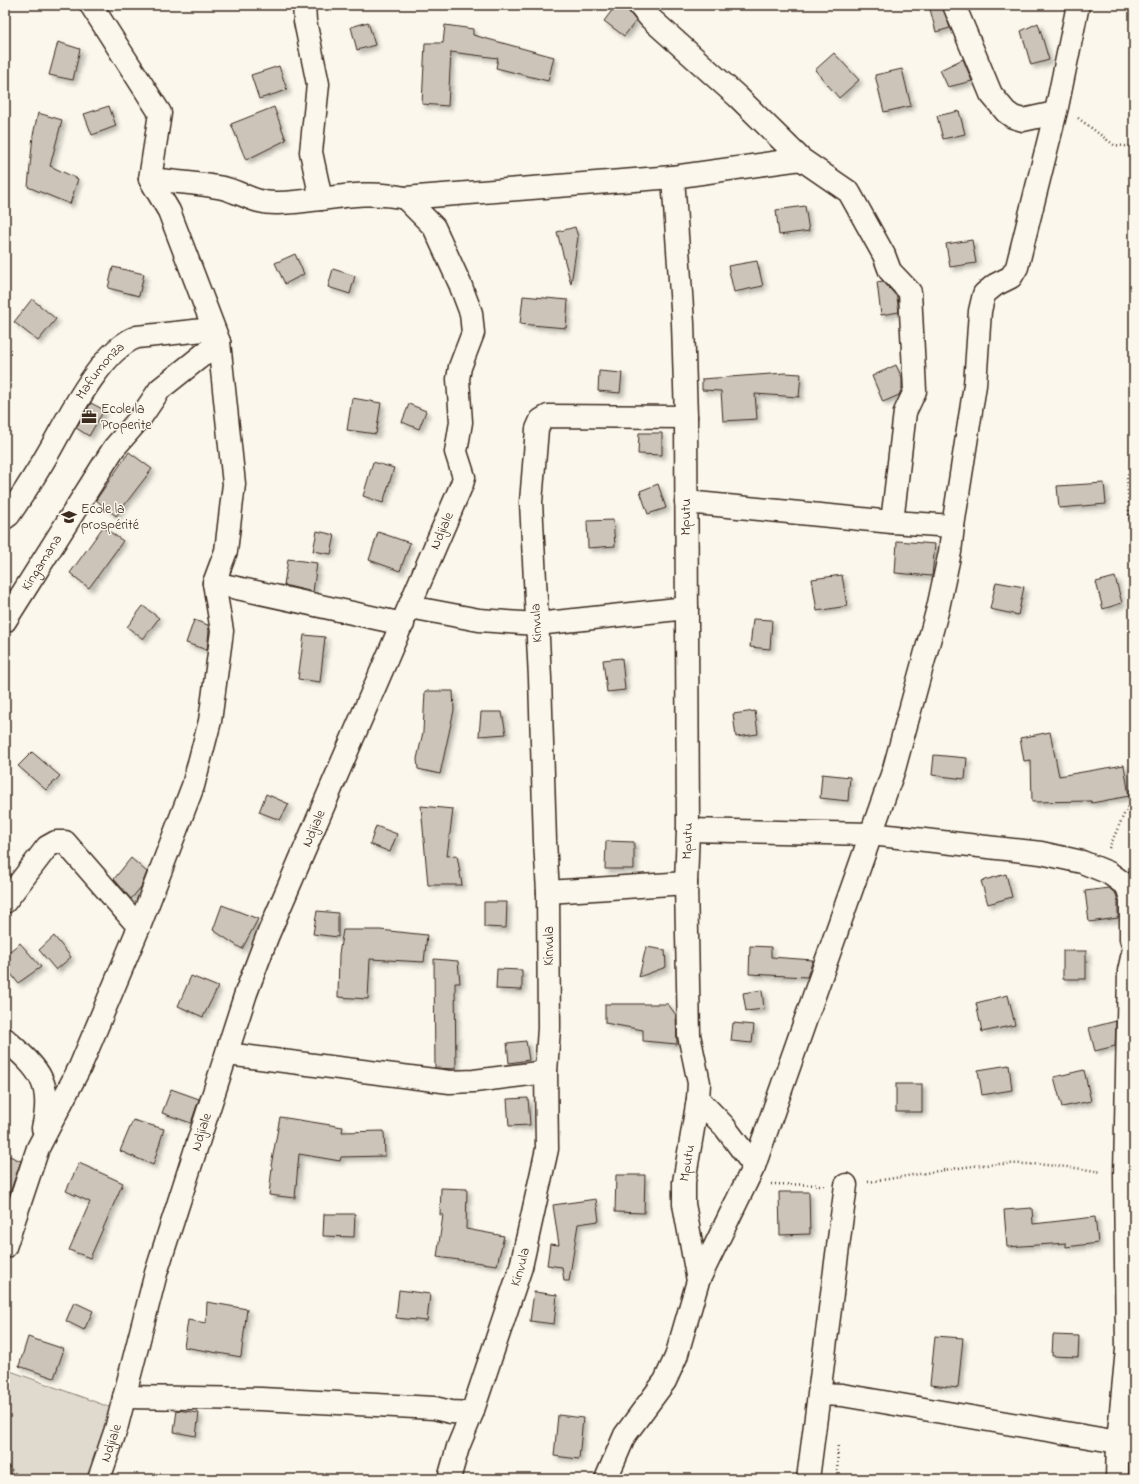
<svg xmlns="http://www.w3.org/2000/svg" width="1139" height="1484" font-family="'Indie Flower',sans-serif">
<style>
.green{fill:#dfd9ce;stroke:#8d8276}
.building{fill:#ccc4b9;stroke:#3b2a1e;filter:url(#shadow)}
.lines{fill:none;stroke-linecap:round;stroke-linejoin:round}
.street-casing{stroke:#3b2a1e;stroke-width:25}
.path{stroke:#3b2a1e;stroke-width:2.5;stroke-dasharray:1 3;stroke-linecap:butt}
.street{stroke:#fbf7ec;stroke-width:22}
.labels{text-anchor:middle;dominant-baseline:central;stroke-width:3;stroke-linejoin:round;paint-order:stroke}
.street-label{font-size:14px;fill:#3b2a1e;stroke:#fbf7ec}
.poi-label{font-size:14px;fill:#3b2a1e;stroke:#fbf7ec;text-anchor:start}
</style>
<defs>
<filter id="shadow"><feDropShadow dx="3.5" dy="3.5" stdDeviation="2" flood-color="#0004"/></filter>
</defs>
<rect width="100%" height="100%" fill="#fbf7ec"/>
<filter id="ink" filterUnits="userSpaceOnUse"><feTurbulence type="fractalNoise" baseFrequency=".025" numOctaves="2"/><feDisplacementMap in="SourceGraphic" scale="8" xChannelSelector="R" yChannelSelector="G"/><feConvolveMatrix kernelMatrix="1 2 1 2 8 2 1 2 1" color-interpolation-filters="sRGB"/></filter>
<g filter="url(#ink)">
<polygon class="green" points="5,1369 112,1408 90,1479 5,1479"/>
<g class="building">
<polygon points="616,5 622,5 627,9 636,21 624,36 604,21"/>
<polygon points="929,5 942,5 950,28 936,32"/>
<polygon points="368,22 375,45 357,50 351,27"/>
<polygon points="1038,23 1049,60 1031,65 1021,31"/>
<polygon points="445,25 473,29 473,35 554,57 548,81 496,68 498,58 451,52 448,106 422,104 425,43 443,43"/>
<polygon points="58,42 80,49 73,80 49,75"/>
<polygon points="834,53 859,80 839,98 815,70"/>
<polygon points="963,59 972,81 948,87 940,70"/>
<polygon points="279,66 287,90 259,99 251,75"/>
<polygon points="902,69 911,106 884,112 875,75"/>
<polygon points="109,106 116,126 92,135 84,114"/>
<polygon points="274,107 286,140 246,160 231,124"/>
<polygon points="959,111 965,134 943,139 937,116"/>
<polygon points="38,113 62,120 50,166 78,179 70,204 28,187 33,135"/>
<polygon points="805,206 809,231 779,235 776,210"/>
<polygon points="575,227 578,237 571,284 557,232"/>
<polygon points="972,240 976,263 950,267 946,244"/>
<polygon points="295,254 304,274 285,284 275,263"/>
<polygon points="757,261 763,286 734,292 728,266"/>
<polygon points="113,267 144,274 139,296 108,288"/>
<polygon points="333,269 355,276 350,294 328,287"/>
<polygon points="883,281 897,297 899,312 881,315 877,282"/>
<polygon points="523,296 568,300 566,328 520,324"/>
<polygon points="32,299 56,319 38,341 14,322"/>
<polygon points="896,365 902,378 902,388 899,395 883,402 872,376"/>
<polygon points="599,371 622,373 620,393 598,391"/>
<polygon points="785,373 801,374 799,397 755,394 757,419 723,421 721,391 702,390 702,379"/>
<polygon points="352,398 381,403 376,434 347,430"/>
<polygon points="91,403 104,410 89,436 76,428"/>
<polygon points="409,404 426,411 419,429 402,422"/>
<polygon points="639,433 662,433 662,455 638,454"/>
<polygon points="129,452 152,469 116,516 96,500"/>
<polygon points="373,462 394,468 383,503 363,496"/>
<polygon points="1104,483 1106,504 1059,508 1057,486"/>
<polygon points="658,484 666,508 648,514 640,491"/>
<polygon points="613,520 615,546 588,548 587,521"/>
<polygon points="103,527 123,541 89,588 70,573"/>
<polygon points="317,531 335,535 331,554 313,551"/>
<polygon points="378,532 410,543 400,571 369,560"/>
<polygon points="897,541 935,544 932,576 895,573"/>
<polygon points="288,559 317,563 313,592 284,585"/>
<polygon points="842,575 847,606 817,611 812,579"/>
<polygon points="1115,577 1122,603 1103,609 1096,582"/>
<polygon points="996,582 1024,587 1018,615 990,609"/>
<polygon points="143,606 159,618 143,639 127,627"/>
<polygon points="753,619 772,620 770,649 750,647"/>
<polygon points="194,620 208,625 209,631 207,650 186,643"/>
<polygon points="304,635 325,637 320,682 298,679"/>
<polygon points="622,658 625,690 607,692 603,660"/>
<polygon points="425,691 453,691 454,710 440,774 418,769 417,759 423,732"/>
<polygon points="755,711 758,734 736,737 733,714"/>
<polygon points="481,712 502,712 506,734 479,736"/>
<polygon points="1050,732 1059,776 1124,765 1129,796 1092,803 1091,801 1032,802 1031,760 1024,761 1020,738"/>
<polygon points="32,752 60,776 46,790 18,766"/>
<polygon points="934,755 967,758 965,779 932,775"/>
<polygon points="822,774 850,777 848,801 820,798"/>
<polygon points="266,794 289,804 280,820 259,812"/>
<polygon points="421,806 453,809 447,856 457,855 462,885 428,885"/>
<polygon points="376,826 397,834 390,852 370,844"/>
<polygon points="606,841 634,842 634,869 605,869"/>
<polygon points="131,858 147,872 141,887 131,899 114,879"/>
<polygon points="1006,874 1012,897 988,904 981,881"/>
<polygon points="1109,888 1116,894 1118,901 1118,918 1089,922 1085,891"/>
<polygon points="484,902 507,902 506,928 484,927"/>
<polygon points="222,905 258,919 242,949 213,930"/>
<polygon points="317,911 338,913 338,937 313,934"/>
<polygon points="343,930 380,930 427,935 424,962 370,959 368,999 338,997 339,954"/>
<polygon points="54,936 71,957 56,970 39,950"/>
<polygon points="20,943 41,967 18,983 5,966 5,955"/>
<polygon points="750,946 771,947 771,957 813,960 807,977 749,974"/>
<polygon points="646,947 665,950 666,967 639,977"/>
<rect x="1063" y="951" width="23" height="28"/>
<polygon points="434,959 458,961 460,983 455,983 456,1069 435,1068"/>
<polygon points="497,969 522,970 522,990 496,989"/>
<polygon points="191,976 218,987 203,1017 178,1006"/>
<polygon points="762,990 764,1009 746,1011 743,993"/>
<polygon points="1008,995 1015,1025 982,1032 976,1003"/>
<polygon points="605,1004 668,1004 676,1015 677,1044 643,1041 643,1030 605,1023"/>
<polygon points="1116,1021 1115,1046 1095,1051 1089,1028"/>
<polygon points="733,1023 754,1025 752,1043 731,1041"/>
<polygon points="526,1041 529,1060 509,1063 507,1043"/>
<polygon points="1009,1065 1012,1090 982,1095 978,1070"/>
<polygon points="1084,1070 1091,1101 1062,1107 1054,1077"/>
<rect x="896" y="1084" width="26" height="28"/>
<polygon points="171,1089 199,1099 191,1123 162,1113"/>
<polygon points="528,1098 530,1125 509,1126 507,1099"/>
<polygon points="280,1117 343,1127 342,1132 384,1131 385,1156 341,1157 340,1161 299,1154 295,1198 269,1195 272,1167 271,1166"/>
<polygon points="133,1120 164,1129 153,1165 120,1151"/>
<polygon points="5,1154 21,1161 5,1207"/>
<polygon points="79,1163 123,1183 90,1258 69,1250 90,1202 66,1191"/>
<polygon points="616,1175 645,1175 644,1213 615,1212"/>
<polygon points="441,1188 467,1189 466,1229 504,1236 497,1265 437,1257 443,1215 440,1215"/>
<polygon points="779,1192 809,1192 810,1234 780,1235"/>
<polygon points="596,1199 599,1221 578,1224 569,1281 564,1281 562,1267 547,1265 550,1244 559,1245 553,1205"/>
<polygon points="1032,1208 1033,1224 1095,1217 1098,1243 1066,1247 1066,1243 1007,1247 1004,1210"/>
<polygon points="324,1214 355,1214 354,1237 323,1236"/>
<polygon points="399,1290 430,1294 427,1321 396,1318"/>
<polygon points="534,1292 557,1295 554,1324 530,1321"/>
<polygon points="74,1302 93,1311 84,1330 66,1321"/>
<polygon points="207,1302 247,1309 241,1357 184,1347 188,1320 206,1323"/>
<polygon points="1053,1335 1079,1336 1078,1357 1052,1356"/>
<polygon points="935,1336 963,1338 958,1388 930,1385"/>
<polygon points="28,1337 64,1349 54,1378 19,1366"/>
<polygon points="177,1410 199,1413 196,1436 174,1432"/>
<polygon points="558,1415 583,1418 579,1459 554,1456"/>
</g>
<g class="lines">
<g class="street-casing">
<g id="street">
<polyline points="304,5 305,21 318,84 311,152 321,199"/>
<polyline points="639,5 651,19 738,97 801,159 849,192 884,255 890,271 910,292 915,391 905,412 892,522"/>
<polyline points="954,5 991,94 1006,112 1013,117 1023,120 1055,113"/>
<path d="M150,179C174,182 199,183 223,188C243,193 255,204 278,203C323,202 359,188 405,198L673,177L801,159"/>
<polyline points="686,502 892,522 953,526 950,552 938,608 894,769 754,1166 698,1281"/>
<path id="s1" d="M5,518L9,515C24,493 38,471 51,448C69,416 102,349 137,337L213,329"/>
<polyline points="953,526 975,385 980,311 984,294 995,285 1011,277 1017,267 1057,107 1078,5"/>
<polyline points="214,583 403,624"/>
<polyline points="410,607 479,620 537,624 687,608"/>
<path id="s2" d="M5,621L114,448L141,417L160,389L219,342"/>
<polyline points="688,830 871,834 1041,853 1082,862 1109,873 1127,886 1131,899 1131,939 1134,948 1129,971 1125,1175 1127,1349 1118,1442 1117,1479"/>
<polyline points="548,892 686,883"/>
<polyline points="5,902 47,847 56,842 65,842 139,927"/>
<path d="M5,1039C37,1068 54,1081 43,1128"/>
<polyline points="227,1054 450,1082 474,1081 546,1072"/>
<polyline points="698,1099 724,1126 754,1166"/>
<polyline points="5,1247 38,1148 80,1067 139,927 193,786 210,721 222,631 214,583 226,551 234,484 219,342 169,211 150,179 160,113 91,5"/>
<polyline points="820,1394 842,1395 1118,1442"/>
<polyline points="124,1397 261,1399 434,1408 451,1412 472,1413"/>
<path id="s3" d="M99,1479L116,1429L156,1273L246,993L267,937L462,484L464,477L456,452L461,422L458,379L460,367L473,333L471,313L460,284L434,227L405,198"/>
<path id="s4" d="M449,1479L458,1447L472,1413L521,1267L547,1149L546,1072L549,1028L548,892L545,841L540,678L531,502L537,429L541,420L548,416L686,417"/>
<path id="s5" d="M606,1479L625,1435L665,1381L676,1357L698,1281L684,1204V1182L698,1099L699,1083L689,1035L686,883L688,830L686,417L683,323L673,177"/>
<polyline points="808,1479 846,1185"/>
</g>
</g>
<g class="path">
<polyline points="1078,118 1114,145 1134,147"/>
<polyline points="1134,464 1127,476 1131,548 1134,561"/>
<polyline points="1109,848 1134,792"/>
<path d="M868,1182C904,1177 939,1170 974,1166C1016,1161 1060,1165 1102,1172"/>
<polyline points="771,1184 824,1185"/>
<polyline points="5,1465 22,1479"/>
<polyline points="837,1479 838,1440"/>
</g>
<use href="#street" class="street"/>
</g>
</g>
<defs>
<g id="office-bare" transform="scale(1.2)"><path d="M-6-3h4V-5.5h4V-3h4V5H-6ZM-1-4.5V-3h2v-1.5ZM-6 0V1H6V0Z" fill="#3b2a1e" stroke="#fbf7ec" stroke-width="2.5" paint-order="stroke"/></g>
<g id="school-bare" transform="scale(1.2)"><path d="M0-5L7-2L0 1L-7-2ZM-4 1L0 2.5L4 1V4Q0 6-4 4Z" fill="#3b2a1e" stroke="#fbf7ec" stroke-width="2.5" paint-order="stroke"/></g>
</defs>
<g fill-rule="evenodd">
<use href="#office-bare" x="89" y="417"/>
<use href="#school-bare" x="69" y="517"/>
</g>
<g class="labels">
<g class="street-label">
<text stroke="none"><textPath href="#s1" startOffset="176">Mafumonza</textPath></text>
<text transform="translate(686 517) rotate(-90)">Mputu</text>
<text stroke="none"><textPath href="#s3" startOffset="1010">Ndjiale</textPath></text>
<text stroke="none"><textPath href="#s2" startOffset="69">Kingamana</textPath></text>
<text transform="translate(537 623) rotate(-93)">Kinvula</text>
<text stroke="none"><textPath href="#s3" startOffset="686">Ndjiale</textPath></text>
<text stroke="none"><textPath href="#s5" startOffset="664">Mputu</textPath></text>
<text transform="translate(549 946) rotate(-90)">Kinvula</text>
<text stroke="none"><textPath href="#s3" startOffset="362">Ndjiale</textPath></text>
<text stroke="none"><textPath href="#s5" startOffset="340">Mputu</textPath></text>
<text stroke="none"><textPath href="#s4" startOffset="224">Kinvula</textPath></text>
<text stroke="none"><textPath href="#s3" startOffset="38">Ndjiale</textPath></text>
</g>
<g class="poi-label">
<text x="101" y="409">Ecole la<tspan x="101" dy="16">Properite</tspan></text>
<text x="81" y="509">Ecole la<tspan x="81" dy="16">prospérité</tspan></text>
</g>
</g>
<rect width="1139" height="1484" fill="none" stroke="#fbf7ec" stroke-width="20"/>
<rect x="10" y="10" width="1119" height="1464" fill="none" stroke="#3b2a1e" stroke-width="1.5" filter="url(#ink)"/>
</svg>
